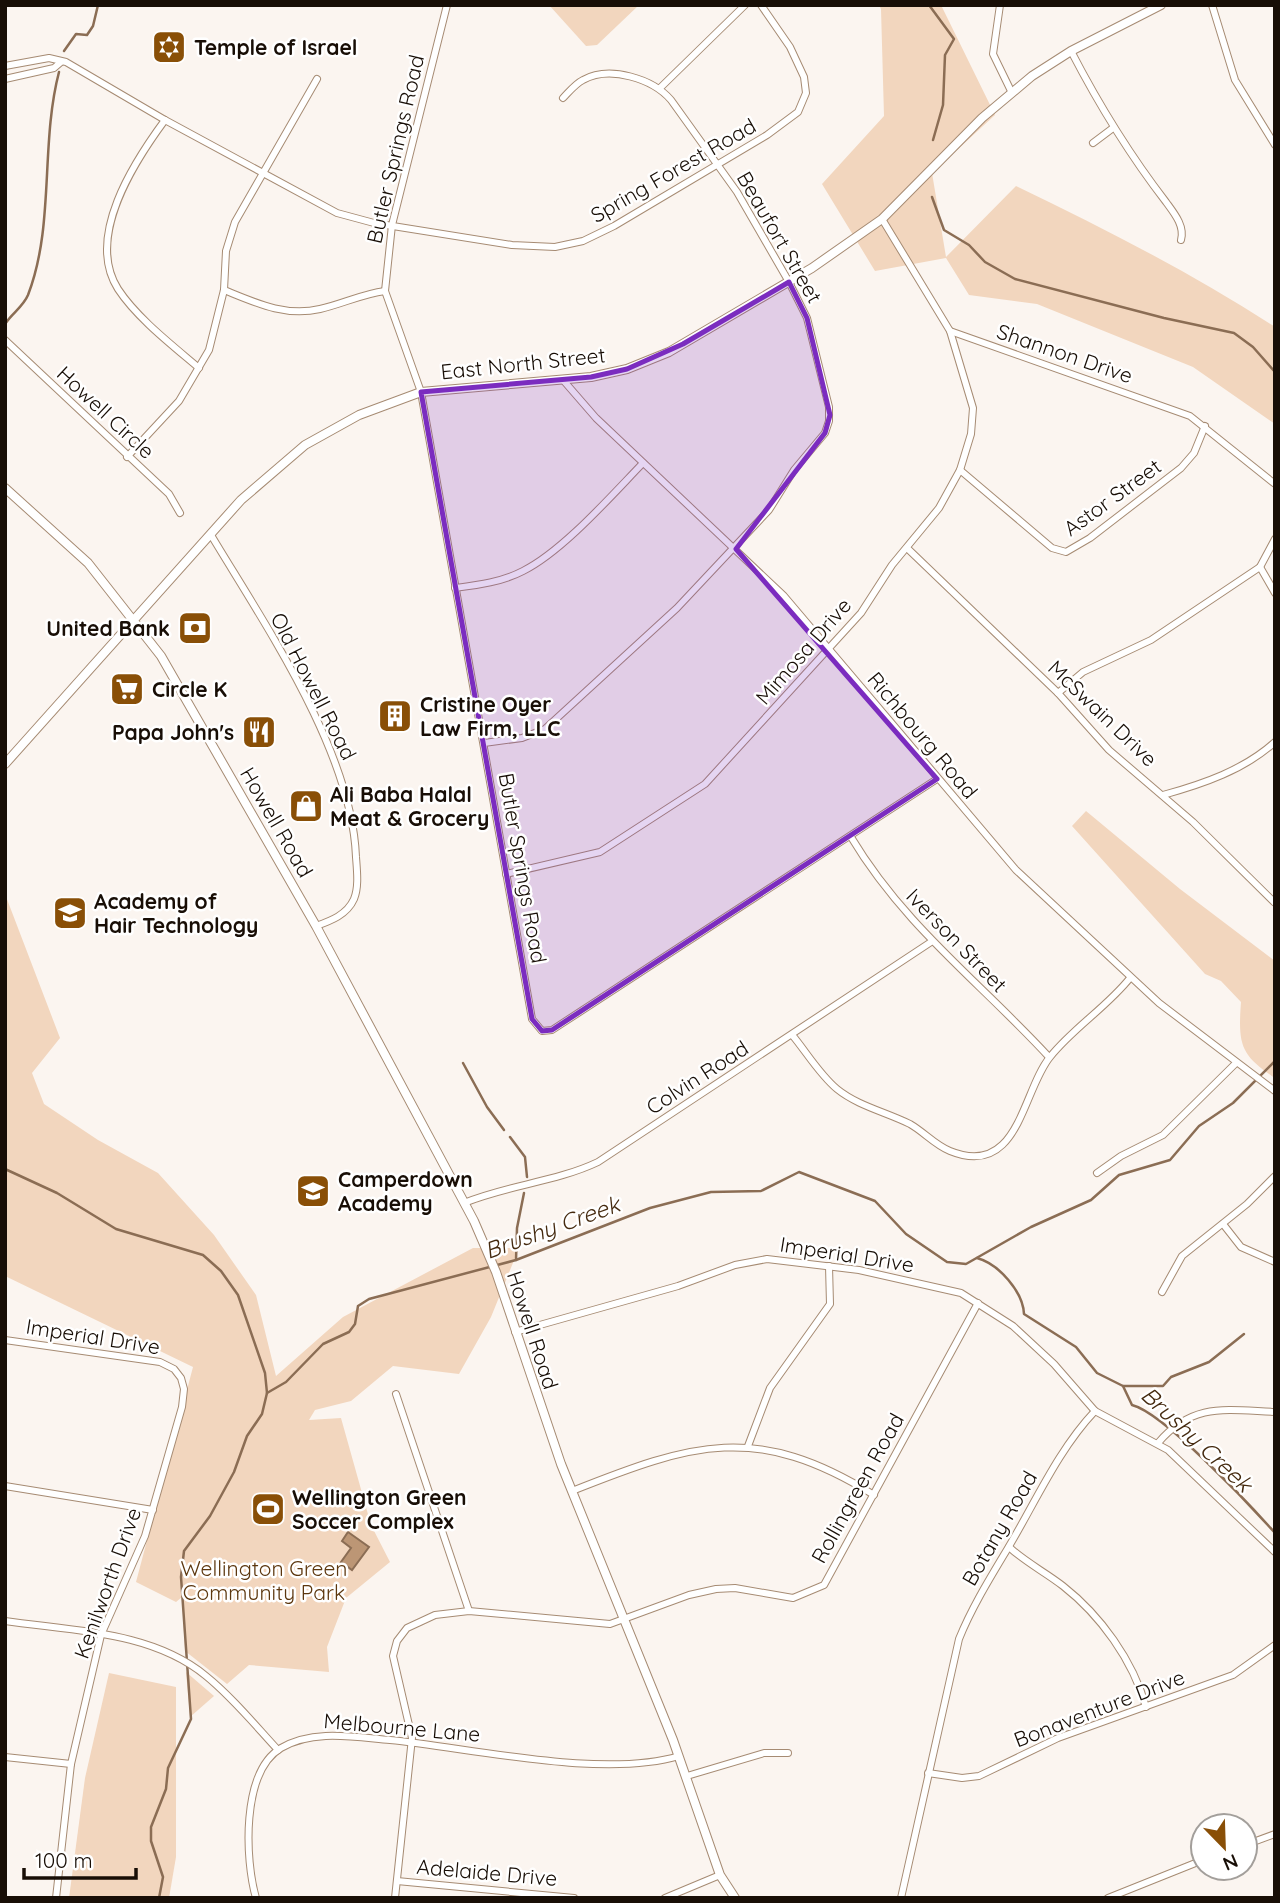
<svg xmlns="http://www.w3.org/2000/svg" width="1280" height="1903" font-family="Quicksand,sans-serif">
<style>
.green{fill:#f2d6be}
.water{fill:#bc9675;stroke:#8b6d54;stroke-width:2}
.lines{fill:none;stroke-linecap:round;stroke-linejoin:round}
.stream{stroke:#8b6d54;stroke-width:2.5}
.street-casing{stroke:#a68b73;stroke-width:8}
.secondary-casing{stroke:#a68b73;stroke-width:10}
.street{stroke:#fff;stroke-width:6}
.secondary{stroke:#fff;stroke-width:8}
.marked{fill:#7b2cbf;fill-opacity:0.2;stroke:#7b2cbf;stroke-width:5;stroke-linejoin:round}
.labels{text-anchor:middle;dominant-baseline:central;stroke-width:5;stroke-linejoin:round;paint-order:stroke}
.poi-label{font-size:21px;font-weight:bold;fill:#180e06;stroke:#fff;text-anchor:start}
.street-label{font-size:21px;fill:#180e06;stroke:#fff}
.park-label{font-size:21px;fill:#5c360d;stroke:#fff}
.water-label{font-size:23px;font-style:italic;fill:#452a0f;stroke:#fff}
</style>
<rect width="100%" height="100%" fill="#fbf5f0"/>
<g class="green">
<polygon points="549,5 639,5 597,45 586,46"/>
<path d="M879,5H941L995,115L932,173L946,257L1016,186C1105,229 1192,273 1275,327V424L1193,367L1037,304L969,295L946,258L875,271L822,184L884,116L881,9Z"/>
<path d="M1086,811L1180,889L1275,961V1078C1240,1055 1238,1044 1241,1002L1221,981L1205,974L1072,826Z"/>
<polygon points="5,894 60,1038 32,1073 44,1104 98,1140 158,1173 214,1235 256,1295 276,1376 343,1317 473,1248 519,1248 491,1317 459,1374 393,1366 351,1401 315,1410 309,1420 341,1418 371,1525 390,1562 346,1598 327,1647 329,1672 249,1665 227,1684 185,1651 182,1597 176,1602 136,1582 193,1367 5,1276"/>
<polygon points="186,1672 214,1696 190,1717"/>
<polygon points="109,1673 176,1687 176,1857 169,1898 69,1898 85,1778"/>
</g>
<polygon class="water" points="348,1532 369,1547 352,1570 341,1562 351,1548 342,1541"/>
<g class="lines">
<g class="stream">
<polyline points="929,5 954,39 945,55 943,105 933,140"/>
<polyline points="64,51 76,34 87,35 93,26 98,5"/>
<polyline points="932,197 944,230 969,245 985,262 1015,279 1164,318 1234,333 1253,347 1275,372"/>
<path d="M5,324C12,313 23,307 28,295C55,225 40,145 59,72"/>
<polyline points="463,1063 487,1107 504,1130"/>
<polyline points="510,1137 525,1157 527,1177"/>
<polyline points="5,1169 57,1193 116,1229 203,1255 221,1271 238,1295 265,1373 267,1393 262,1414 247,1436 234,1472 210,1516 184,1551 181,1577 191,1719 168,1768 166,1789 151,1827 151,1841 163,1877 159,1898"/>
<path d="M977,1258C999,1264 1023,1292 1024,1314L1076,1347L1097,1373L1123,1386L1132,1405C1164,1413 1250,1505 1275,1533"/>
<polyline points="516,1260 517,1228 524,1193"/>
<polyline points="1123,1386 1163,1386 1171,1377 1209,1362 1244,1334"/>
<polyline points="267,1393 286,1382 323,1344 349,1332 355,1324 358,1306 369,1299 516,1260 650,1208 711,1192 761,1191 799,1172 875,1201 906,1234 947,1262 966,1264 1031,1227 1091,1200 1119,1175 1170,1160 1199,1126 1233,1103 1275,1061"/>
</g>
<g class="street-casing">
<g id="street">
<polyline points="447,5 392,225 385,291 421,392 532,1019 542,1031 552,1030 937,779"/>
<polyline points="1000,5 993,54 1011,91"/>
<polyline points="1212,5 1235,80 1275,145"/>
<path d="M1071,51C1099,105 1129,154 1166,202C1174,213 1185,226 1181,240"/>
<polyline points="5,66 49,58 66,62 165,120 337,213 374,223 512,245 555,247 583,241 614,226 767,135 798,112 806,93 804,77 790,47 761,5"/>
<polyline points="5,79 54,68 61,62"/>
<polyline points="660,88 745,5"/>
<path d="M165,120C134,162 85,237 118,289C137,318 172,345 199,368"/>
<polyline points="1093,143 1113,128"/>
<polyline points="882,219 950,331 1190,416 1275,484"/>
<path d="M224,290C256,303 285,317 320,309C342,304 362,294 385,291"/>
<polyline points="5,340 169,494 180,513"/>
<polyline points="563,380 596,418 784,596 1016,870 1159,1003 1275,1091"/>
<polyline points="127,457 179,401 209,350 224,290 226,251 235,222 317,79"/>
<polyline points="960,470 1052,548 1066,552 1090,538 1181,468 1194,453 1205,426"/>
<path d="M211,535C265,625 352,751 356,857C357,871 359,887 354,899C347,915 330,921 316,926"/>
<polyline points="907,548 1058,693 1109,750 1193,822 1275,903"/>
<polyline points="1260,567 1275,593"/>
<path d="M455,588C478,585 502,582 523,571C563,551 611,496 643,463"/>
<polyline points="1058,693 1083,672 1151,640 1260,567 1275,539"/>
<path d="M484,743L522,738L545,729L677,608L769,510L794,470L825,433L829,421V407L807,318L789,282L737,192L671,100C653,79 610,65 583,80C575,84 569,92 563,98"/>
<path d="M1163,795C1203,784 1244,770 1275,742"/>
<path d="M851,837C905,927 980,982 1049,1057"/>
<polyline points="506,874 600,852 705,784 861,613 892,565 939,508 960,470 971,434 973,408 950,331"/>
<path d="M793,1036C807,1053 820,1075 837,1089C858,1106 886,1112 910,1124C924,1132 935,1145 950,1151C1019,1179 1022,1091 1050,1057C1073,1028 1107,1007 1130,978"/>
<polyline points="1097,1173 1121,1156 1163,1135 1236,1063"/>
<path d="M464,1203C507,1185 556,1182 598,1162L931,942"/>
<polyline points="1223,1224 1241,1247 1275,1262"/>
<polyline points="1162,1292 1182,1256 1247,1204 1275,1176"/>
<polyline points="515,1332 678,1286 735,1265 767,1259 859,1270 961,1293 1013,1326 1054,1364 1095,1411 1168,1450 1275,1552"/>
<polyline points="5,1340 160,1362 174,1369 181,1378 184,1389 182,1407 145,1536 101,1635 71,1764 56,1898"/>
<polyline points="396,1394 469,1611"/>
<path d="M1158,1443C1193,1402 1226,1410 1275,1412"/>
<polyline points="748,1446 770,1388 830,1304 829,1266"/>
<polyline points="5,1486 153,1510"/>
<path d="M572,1491C693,1443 756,1422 874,1495"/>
<path d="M1009,1547C1025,1562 1045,1572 1063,1586C1100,1615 1133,1660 1146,1707"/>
<path d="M5,1621C72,1631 152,1631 206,1676C232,1697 255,1725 278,1750"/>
<polyline points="5,1757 71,1764"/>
<polyline points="928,1773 962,1778 979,1776 1058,1738 1233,1675 1275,1645"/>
<polyline points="687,1776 764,1753 788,1753"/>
<polyline points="1245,1845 1275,1834"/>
<polyline points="397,1881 574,1898"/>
<path d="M256,1898C245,1860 241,1772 281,1748C313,1729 354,1737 390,1740C471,1748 603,1779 679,1756"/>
<polyline points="395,1898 412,1738 393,1656 397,1641 407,1628 435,1615 469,1611 610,1624 689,1595 716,1589 735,1588 793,1598 824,1585 978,1303"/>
<polyline points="665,1898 720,1875"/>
<path d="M901,1898L959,1639C972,1607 990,1578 1008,1548C1035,1503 1058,1450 1095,1411"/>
<polyline points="1108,1898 1203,1860"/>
</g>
</g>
<g class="secondary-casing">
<g id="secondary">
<polyline points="5,488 88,563 161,656 316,926 474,1221 496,1272 561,1464 673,1740 720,1875 735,1898"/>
<polyline points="5,764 241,500 305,445 359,415 421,392 591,377 627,369 669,352 812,268 882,219 982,118 1032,76 1071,51 1161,5"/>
</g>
</g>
<use href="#street" class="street"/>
<use href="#secondary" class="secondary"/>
</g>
<path class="marked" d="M789,282L807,318L830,415L825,433L736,549L937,779L552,1030L542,1031L532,1019L421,392L591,377L627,369L683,344Z"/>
<defs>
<g id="synagogue-square" transform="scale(1.75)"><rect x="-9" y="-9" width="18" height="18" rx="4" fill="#894f07" stroke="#fff"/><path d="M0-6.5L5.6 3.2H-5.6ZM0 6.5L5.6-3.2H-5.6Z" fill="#fff"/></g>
<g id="bank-square" transform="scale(1.75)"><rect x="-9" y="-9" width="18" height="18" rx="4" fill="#894f07" stroke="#fff"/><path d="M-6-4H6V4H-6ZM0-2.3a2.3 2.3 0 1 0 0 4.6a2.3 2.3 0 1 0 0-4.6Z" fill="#fff"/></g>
<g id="supermarket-square" transform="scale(1.75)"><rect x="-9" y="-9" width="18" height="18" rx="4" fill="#894f07" stroke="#fff"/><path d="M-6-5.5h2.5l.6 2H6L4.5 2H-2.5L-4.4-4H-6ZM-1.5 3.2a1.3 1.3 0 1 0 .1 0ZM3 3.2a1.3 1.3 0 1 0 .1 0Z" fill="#fff"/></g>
<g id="building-square" transform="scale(1.75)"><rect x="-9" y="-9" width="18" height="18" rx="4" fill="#894f07" stroke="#fff"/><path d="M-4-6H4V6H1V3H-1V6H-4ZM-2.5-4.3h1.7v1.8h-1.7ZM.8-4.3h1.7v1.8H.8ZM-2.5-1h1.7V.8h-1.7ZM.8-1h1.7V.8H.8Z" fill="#fff"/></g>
<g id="restaurant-square" transform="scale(1.75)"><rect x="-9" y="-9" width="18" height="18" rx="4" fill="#894f07" stroke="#fff"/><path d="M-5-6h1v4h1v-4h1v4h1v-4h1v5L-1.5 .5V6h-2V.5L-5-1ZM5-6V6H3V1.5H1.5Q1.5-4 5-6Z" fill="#fff"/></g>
<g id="shop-square" transform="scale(1.75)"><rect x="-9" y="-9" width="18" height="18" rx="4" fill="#894f07" stroke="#fff"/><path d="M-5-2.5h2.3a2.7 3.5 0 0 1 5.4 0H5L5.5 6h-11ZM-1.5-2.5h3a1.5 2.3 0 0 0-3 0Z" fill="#fff"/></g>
<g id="school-square" transform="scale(1.75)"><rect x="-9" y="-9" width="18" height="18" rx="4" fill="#894f07" stroke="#fff"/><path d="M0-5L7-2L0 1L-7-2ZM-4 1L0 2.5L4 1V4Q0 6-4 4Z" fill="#fff"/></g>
<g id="stadium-square" transform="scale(1.75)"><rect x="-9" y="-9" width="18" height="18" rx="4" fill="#894f07" stroke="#fff"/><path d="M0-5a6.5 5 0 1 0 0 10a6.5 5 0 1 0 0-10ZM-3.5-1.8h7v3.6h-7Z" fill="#fff"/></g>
</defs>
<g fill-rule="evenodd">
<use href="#synagogue-square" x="169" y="47"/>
<use href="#bank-square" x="195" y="628"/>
<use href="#supermarket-square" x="127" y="689"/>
<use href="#building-square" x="395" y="716"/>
<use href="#restaurant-square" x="259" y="732"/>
<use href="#shop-square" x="306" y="806"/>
<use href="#school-square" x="70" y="913"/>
<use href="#school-square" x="313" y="1191"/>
<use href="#stadium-square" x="268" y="1509"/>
</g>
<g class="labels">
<g class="poi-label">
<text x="194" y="47">Temple of Israel</text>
<text x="170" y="628" text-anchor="end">United Bank</text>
<text x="152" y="689">Circle K</text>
<text x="420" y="704">Cristine Oyer<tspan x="420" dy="24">Law Firm, LLC</tspan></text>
<text x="234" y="732" text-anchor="end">Papa John's</text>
<text x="330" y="794">Ali Baba Halal<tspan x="330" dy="24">Meat &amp; Grocery</tspan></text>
<text x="94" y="901">Academy of<tspan x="94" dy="24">Hair Technology</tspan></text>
<text x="338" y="1179">Camperdown<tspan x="338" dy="24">Academy</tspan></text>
<text x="292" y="1497">Wellington Green<tspan x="292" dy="24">Soccer Complex</tspan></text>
</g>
<g class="street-label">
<text transform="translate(395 149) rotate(-77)">Butler Springs Road</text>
<text transform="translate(673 170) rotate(-30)">Spring Forest Road</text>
<text transform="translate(780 237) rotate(60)">Beaufort Street</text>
<text transform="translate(1065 353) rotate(19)">Shannon Drive</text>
<text transform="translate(523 363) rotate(-6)">East North Street</text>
<text transform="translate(106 412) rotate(43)">Howell Circle</text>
<text transform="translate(1112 497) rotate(-36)">Astor Street</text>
<text transform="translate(803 651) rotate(-49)">Mimosa Drive</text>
<text transform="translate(314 686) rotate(63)">Old Howell Road</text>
<text transform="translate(1103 713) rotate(44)">McSwain Drive</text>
<text transform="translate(923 735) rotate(50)">Richbourg Road</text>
<text transform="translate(277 822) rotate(60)">Howell Road</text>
<text transform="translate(523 868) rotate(80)">Butler Springs Road</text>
<text transform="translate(957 940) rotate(46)">Iverson Street</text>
<text transform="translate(697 1077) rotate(-33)">Colvin Road</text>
<text transform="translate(847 1254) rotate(9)">Imperial Drive</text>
<text transform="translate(533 1330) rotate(72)">Howell Road</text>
<text transform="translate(93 1336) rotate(9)">Imperial Drive</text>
<text transform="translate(857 1488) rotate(-61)">Rollingreen Road</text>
<text transform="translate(999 1528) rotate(-60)">Botany Road</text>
<text transform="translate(107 1583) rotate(-70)">Kenilworth Drive</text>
<text transform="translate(1099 1708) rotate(-21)">Bonaventure Drive</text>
<text transform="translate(402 1727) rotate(5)">Melbourne Lane</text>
<text transform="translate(487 1872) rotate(5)">Adelaide Drive</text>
</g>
<g class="park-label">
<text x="264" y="1568">Wellington Green<tspan x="264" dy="24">Community Park</tspan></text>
</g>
<g class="water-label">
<text transform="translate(552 1227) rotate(-20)">Brushy Creek</text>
<text transform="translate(1197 1439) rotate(43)">Brushy Creek</text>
</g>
</g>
<rect width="1280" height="1903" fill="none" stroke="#180e06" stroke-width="14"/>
<g transform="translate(1224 1847) rotate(157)"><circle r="33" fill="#ffffff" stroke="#a39f9b" stroke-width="2"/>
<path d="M0-5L12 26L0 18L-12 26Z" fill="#894f07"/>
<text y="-10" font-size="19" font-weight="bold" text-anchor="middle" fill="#180e06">N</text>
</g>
<path d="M24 1868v10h112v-10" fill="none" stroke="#180e06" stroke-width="3.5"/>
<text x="35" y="1868" font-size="21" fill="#180e06" stroke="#ffffff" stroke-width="5" paint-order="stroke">100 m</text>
</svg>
